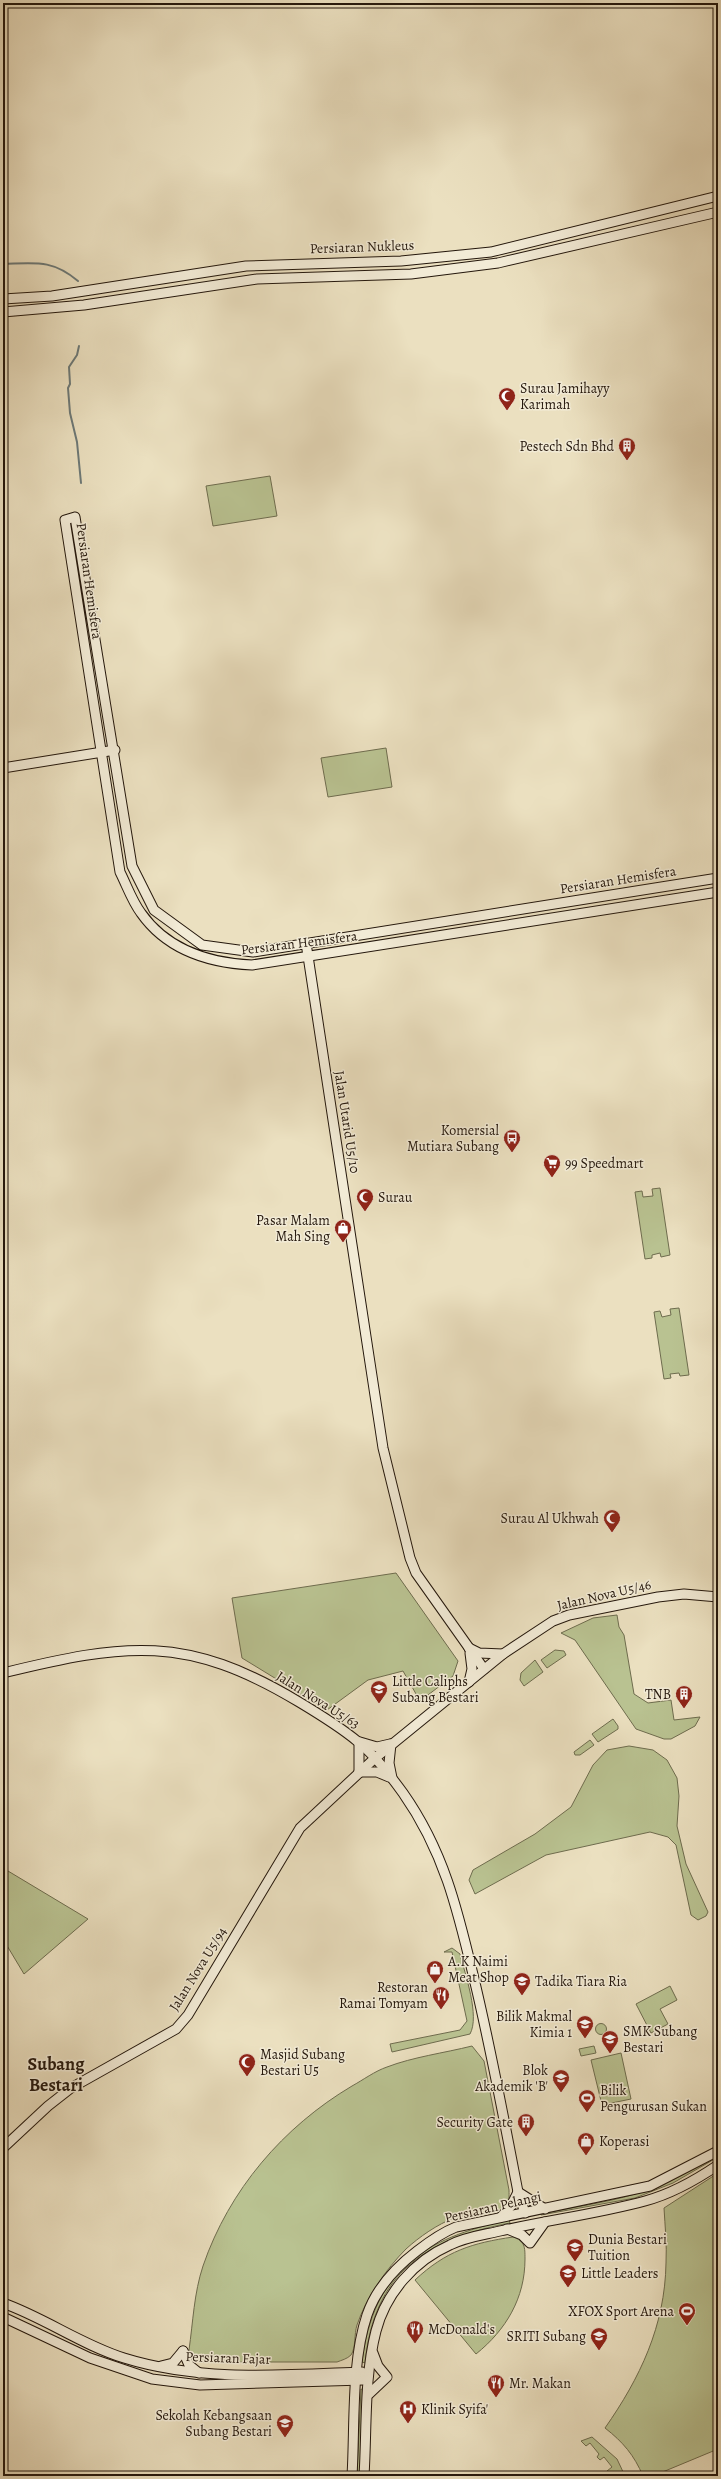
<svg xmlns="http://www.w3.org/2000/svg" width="721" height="2479" font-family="Alegreya,serif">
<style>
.green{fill:#b9c291;stroke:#6e6c4e}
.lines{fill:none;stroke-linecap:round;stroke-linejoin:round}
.stream{stroke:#6d7977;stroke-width:2}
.secondary-casing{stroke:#24170c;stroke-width:11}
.secondary{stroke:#f2ebd6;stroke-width:9}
.labels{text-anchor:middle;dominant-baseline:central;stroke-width:3;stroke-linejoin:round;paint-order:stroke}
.street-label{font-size:14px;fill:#24170c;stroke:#f2ebd6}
.poi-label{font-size:14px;fill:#24170c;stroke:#f2ebd6;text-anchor:start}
.district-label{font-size:18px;font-weight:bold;fill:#24170c;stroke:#f2ebd6}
</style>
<rect width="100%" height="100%" fill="#ebe0c0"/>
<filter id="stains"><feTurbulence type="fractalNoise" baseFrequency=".005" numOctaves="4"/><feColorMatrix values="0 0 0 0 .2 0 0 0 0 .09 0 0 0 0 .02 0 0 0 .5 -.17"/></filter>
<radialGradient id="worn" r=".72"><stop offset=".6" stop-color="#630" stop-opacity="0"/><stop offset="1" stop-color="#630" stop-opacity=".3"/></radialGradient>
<g class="green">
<polygon points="270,476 277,516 213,526 206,486"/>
<polygon points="386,748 392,787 328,797 321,758"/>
<polygon points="660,1188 670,1255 661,1257 660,1253 652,1255 652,1258 645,1259 635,1192 642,1191 643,1197 653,1196 652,1189"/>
<polygon points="679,1308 689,1375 680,1376 679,1373 670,1374 671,1378 664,1379 654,1312 660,1311 662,1317 671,1315 670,1309"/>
<polygon points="396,1573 458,1661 453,1676 420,1701 403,1671 368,1680 327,1710 242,1658 232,1598"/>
<polygon points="617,1615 619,1627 624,1635 634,1694 648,1703 671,1700 674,1720 700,1717 695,1726 671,1739 664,1739 636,1729 575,1640 561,1633 593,1618"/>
<polygon points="555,1650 564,1651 566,1655 547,1668 541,1660"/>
<polygon points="535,1660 543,1672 524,1686 520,1680 521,1673"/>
<polygon points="613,1719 618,1726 618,1729 598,1742 592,1734"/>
<polygon points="590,1740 594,1745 580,1755 575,1755 574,1752"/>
<polygon points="629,1746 653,1750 667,1760 677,1778 679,1796 677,1826 686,1864 708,1912 706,1916 698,1920 691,1915 676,1845 668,1837 650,1832 546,1855 475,1894 469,1880 473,1870 535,1834 571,1807 593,1765 607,1750"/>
<polygon points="3,1868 88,1919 24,1974 3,1939"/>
<path d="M452,1948L460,1954C465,1974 480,2016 470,2034L392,2052L390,2044L460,2030L467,2021L452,1952H444Z"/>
<polygon points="670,1986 677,2000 660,2009 668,2024 651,2033 636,2004"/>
<circle cx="601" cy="2029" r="5.5"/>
<path d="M472,2046L484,2061L509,2190C509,2196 510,2203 505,2207C492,2217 469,2212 454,2218C438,2224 419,2237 406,2249C386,2269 366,2298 357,2325C354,2334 356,2348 351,2355C347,2359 342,2360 337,2362H200L193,2358L189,2350C193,2322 194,2293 203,2266C229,2190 283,2127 352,2086C363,2080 375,2071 387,2067C413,2057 444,2053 472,2046Z"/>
<polygon points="594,2046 596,2053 581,2056 579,2049"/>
<polygon points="621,2053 631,2099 602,2105 591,2060"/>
<path d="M718,2154V2157L673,2183L635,2198L541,2215V2214C572,2207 605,2203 635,2194C665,2186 692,2170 718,2154Z"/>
<path d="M718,2173V2449L653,2476H643C634,2455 623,2442 605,2428C640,2378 665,2326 666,2263C667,2245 665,2226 664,2208Z"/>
<path d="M509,2220L510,2223C426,2239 374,2272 365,2363L362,2362C373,2271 424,2238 509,2220Z"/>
<path d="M513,2237C525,2241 525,2247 525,2259C525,2298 506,2330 476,2354L415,2280C446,2251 472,2243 513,2237Z"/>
<polygon points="361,2389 364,2390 360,2476 357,2476"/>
<polygon points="592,2437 617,2459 625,2476 610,2476 607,2471 612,2467 604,2457 600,2460 597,2457 599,2454 590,2443 586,2446 581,2441"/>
</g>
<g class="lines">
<g class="stream">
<polyline points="3,12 7,3"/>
<path d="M3,264C35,263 52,259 78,281"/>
<polyline points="79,346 77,355 69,367 70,384 68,388 70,413 77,442 81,483"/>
</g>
<g class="secondary-casing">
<g id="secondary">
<polyline points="3,299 52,296 246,266 401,261 491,252 718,196"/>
<polyline points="3,312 84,305 257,279 411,274 498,263 718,212"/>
<polyline points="3,768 115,750"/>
<path d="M718,878L253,952L202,945L154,910L132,866L75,517L65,520L120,872C127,886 132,901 141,913C167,950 209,963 252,965L718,892"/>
<polyline points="306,943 383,1448 410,1558 416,1573 484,1669"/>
<polyline points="469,1648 479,1653 503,1654"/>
<path d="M3,1673C126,1643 186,1634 299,1702C319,1714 339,1726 357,1741C375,1755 390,1775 403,1793C446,1854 459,1916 476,1987C492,2055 505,2124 518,2192L525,2213"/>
<polyline points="469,1682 472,1669 470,1653"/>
<polyline points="359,1742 359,1772"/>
<polyline points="360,1742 377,1747 390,1744"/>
<polyline points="391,1744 389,1763 392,1778"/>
<polyline points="359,1772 377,1772 389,1777"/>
<polyline points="3,2148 48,2106 71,2088 176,2029 188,2015 300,1828 374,1759 503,1654 553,1621 569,1615 658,1597 684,1594 718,1597"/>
<polyline points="518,2192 545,2209"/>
<polyline points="501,2217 511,2206 518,2192"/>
<polyline points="507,2229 522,2235 530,2243 545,2222"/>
<path d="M3,2303C45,2318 82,2345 124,2358C201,2382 283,2375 362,2372"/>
<polyline points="3,2317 90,2358 152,2379 200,2385 363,2380"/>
<polyline points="183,2351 189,2365 199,2373"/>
<polyline points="161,2366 173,2363 183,2351"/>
<polyline points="369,2394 387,2377 378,2366 373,2353"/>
<path d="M352,2476C355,2426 351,2362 367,2315C376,2289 396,2267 417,2251C430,2241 441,2233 456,2227L650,2186L718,2151"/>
<path d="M364,2476C367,2429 364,2377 376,2331C386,2293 414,2261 450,2245C465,2237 483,2235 500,2231C548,2220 597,2214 645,2201C671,2194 696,2180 718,2165"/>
</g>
</g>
<use href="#secondary" class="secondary"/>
</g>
<defs>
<g id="mosque-pin" transform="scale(0.9)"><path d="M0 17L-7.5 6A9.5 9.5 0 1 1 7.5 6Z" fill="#8f2418" stroke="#f2ebd6"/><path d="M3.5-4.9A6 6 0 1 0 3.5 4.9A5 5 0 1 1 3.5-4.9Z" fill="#fff"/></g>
<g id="building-pin" transform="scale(0.9)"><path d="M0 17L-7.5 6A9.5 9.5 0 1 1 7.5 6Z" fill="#8f2418" stroke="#f2ebd6"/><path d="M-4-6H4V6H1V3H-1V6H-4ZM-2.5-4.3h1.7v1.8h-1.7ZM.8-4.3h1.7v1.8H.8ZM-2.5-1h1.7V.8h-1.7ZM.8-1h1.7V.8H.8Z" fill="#fff"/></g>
<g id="bus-pin" transform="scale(0.9)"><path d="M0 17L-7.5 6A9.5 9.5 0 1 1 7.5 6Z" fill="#8f2418" stroke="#f2ebd6"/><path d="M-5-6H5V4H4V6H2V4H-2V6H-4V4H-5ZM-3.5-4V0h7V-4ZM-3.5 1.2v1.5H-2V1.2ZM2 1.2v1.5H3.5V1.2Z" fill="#fff"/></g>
<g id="supermarket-pin" transform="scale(0.9)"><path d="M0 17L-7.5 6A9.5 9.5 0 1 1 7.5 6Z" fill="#8f2418" stroke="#f2ebd6"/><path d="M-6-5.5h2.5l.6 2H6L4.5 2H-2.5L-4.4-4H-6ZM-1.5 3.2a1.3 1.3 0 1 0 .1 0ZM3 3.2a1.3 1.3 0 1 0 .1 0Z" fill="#fff"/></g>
<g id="shop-pin" transform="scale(0.9)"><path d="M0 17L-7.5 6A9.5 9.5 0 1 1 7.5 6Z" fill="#8f2418" stroke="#f2ebd6"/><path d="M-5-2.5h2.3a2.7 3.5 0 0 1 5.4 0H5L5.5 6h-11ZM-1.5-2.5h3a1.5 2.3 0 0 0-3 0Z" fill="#fff"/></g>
<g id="school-pin" transform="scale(0.9)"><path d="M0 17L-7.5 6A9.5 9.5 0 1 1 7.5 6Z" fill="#8f2418" stroke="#f2ebd6"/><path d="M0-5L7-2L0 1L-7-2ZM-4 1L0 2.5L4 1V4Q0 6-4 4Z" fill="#fff"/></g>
<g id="restaurant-pin" transform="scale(0.9)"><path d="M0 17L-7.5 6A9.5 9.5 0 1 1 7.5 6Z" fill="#8f2418" stroke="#f2ebd6"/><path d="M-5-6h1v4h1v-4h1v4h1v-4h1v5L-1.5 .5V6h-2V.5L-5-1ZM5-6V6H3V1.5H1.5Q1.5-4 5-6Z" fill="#fff"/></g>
<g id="stadium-pin" transform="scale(0.9)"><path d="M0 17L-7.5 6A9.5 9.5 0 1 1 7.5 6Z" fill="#8f2418" stroke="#f2ebd6"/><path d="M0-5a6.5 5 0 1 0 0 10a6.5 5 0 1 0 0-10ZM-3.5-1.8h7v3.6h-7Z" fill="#fff"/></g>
<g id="hospital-pin" transform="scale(0.9)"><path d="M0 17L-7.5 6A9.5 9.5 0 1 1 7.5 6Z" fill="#8f2418" stroke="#f2ebd6"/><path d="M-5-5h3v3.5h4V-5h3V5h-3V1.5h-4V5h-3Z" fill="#fff"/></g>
</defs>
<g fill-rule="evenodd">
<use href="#mosque-pin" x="507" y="396"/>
<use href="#building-pin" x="627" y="446"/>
<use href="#bus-pin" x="512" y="1138"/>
<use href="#supermarket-pin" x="552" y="1163"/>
<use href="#mosque-pin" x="365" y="1197"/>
<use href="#shop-pin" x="343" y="1228"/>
<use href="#mosque-pin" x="612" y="1518"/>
<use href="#school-pin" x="379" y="1689"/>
<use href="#building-pin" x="684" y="1694"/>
<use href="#shop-pin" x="435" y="1969"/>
<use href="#school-pin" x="522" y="1981"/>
<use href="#restaurant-pin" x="441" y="1995"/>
<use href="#school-pin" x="585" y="2024"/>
<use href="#school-pin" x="610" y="2039"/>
<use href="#mosque-pin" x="247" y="2062"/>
<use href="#school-pin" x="561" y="2078"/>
<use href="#stadium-pin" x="587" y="2098"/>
<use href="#building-pin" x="526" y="2122"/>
<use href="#shop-pin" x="586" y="2141"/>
<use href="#school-pin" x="575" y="2247"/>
<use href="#school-pin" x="568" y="2273"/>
<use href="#stadium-pin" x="687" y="2311"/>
<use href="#restaurant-pin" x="415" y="2329"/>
<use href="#school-pin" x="599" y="2336"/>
<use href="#restaurant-pin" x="496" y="2383"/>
<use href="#hospital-pin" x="408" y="2409"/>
<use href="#school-pin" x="285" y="2423"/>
</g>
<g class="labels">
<g class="street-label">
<text transform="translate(362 247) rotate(-2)">Persiaran Nukleus</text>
<text transform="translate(89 581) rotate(82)">Persiaran Hemisfera</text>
<text transform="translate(618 880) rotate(-9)">Persiaran Hemisfera</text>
<text transform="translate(299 943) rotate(-7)">Persiaran Hemisfera</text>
<text transform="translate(347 1122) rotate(81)">Jalan Utarid U5/10</text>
<text transform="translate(604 1595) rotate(-13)">Jalan Nova U5/46</text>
<text transform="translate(318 1700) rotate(32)">Jalan Nova U5/63</text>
<text transform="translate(198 1969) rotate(-58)">Jalan Nova U5/94</text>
<text transform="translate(493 2207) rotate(-13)">Persiaran Pelangi</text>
<text transform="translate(228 2358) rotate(2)">Persiaran Fajar</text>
</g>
<g class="poi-label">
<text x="520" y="388">Surau Jamihayy<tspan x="520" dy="16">Karimah</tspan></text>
<text x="614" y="446" text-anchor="end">Pestech Sdn Bhd</text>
<text x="499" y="1130" text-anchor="end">Komersial<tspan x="499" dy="16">Mutiara Subang</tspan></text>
<text x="565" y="1163">99 Speedmart</text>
<text x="378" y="1197">Surau</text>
<text x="330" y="1220" text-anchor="end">Pasar Malam<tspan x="330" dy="16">Mah Sing</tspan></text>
<text x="599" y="1518" text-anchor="end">Surau Al Ukhwah</text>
<text x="392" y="1681">Little Caliphs<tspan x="392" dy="16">Subang Bestari</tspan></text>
<text x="671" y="1694" text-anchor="end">TNB</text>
<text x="448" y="1961">A.K Naimi<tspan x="448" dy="16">Meat Shop</tspan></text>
<text x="535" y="1981">Tadika Tiara Ria</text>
<text x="428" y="1987" text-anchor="end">Restoran<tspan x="428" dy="16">Ramai Tomyam</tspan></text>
<text x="572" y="2016" text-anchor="end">Bilik Makmal<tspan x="572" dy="16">Kimia 1</tspan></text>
<text x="623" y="2031">SMK Subang<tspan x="623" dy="16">Bestari</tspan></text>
<text x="260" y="2054">Masjid Subang<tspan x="260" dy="16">Bestari U5</tspan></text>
<text x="548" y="2070" text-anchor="end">Blok<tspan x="548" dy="16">Akademik 'B'</tspan></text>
<text x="600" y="2090">Bilik<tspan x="600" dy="16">Pengurusan Sukan</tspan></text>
<text x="513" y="2122" text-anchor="end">Security Gate</text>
<text x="599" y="2141">Koperasi</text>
<text x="588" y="2239">Dunia Bestari<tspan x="588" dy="16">Tuition</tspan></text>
<text x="581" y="2273">Little Leaders</text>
<text x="674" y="2311" text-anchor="end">XFOX Sport Arena</text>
<text x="428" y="2329">McDonald's</text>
<text x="586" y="2336" text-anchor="end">SRITI Subang</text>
<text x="509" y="2383">Mr. Makan</text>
<text x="421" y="2409">Klinik Syifa'</text>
<text x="272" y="2415" text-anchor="end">Sekolah Kebangsaan<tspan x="272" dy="16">Subang Bestari</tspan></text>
</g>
<g class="district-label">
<text x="56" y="2064">Subang<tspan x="56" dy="21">Bestari</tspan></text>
</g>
</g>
<rect width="721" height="2479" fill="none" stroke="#ebe0c0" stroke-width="16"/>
<rect x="4" y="4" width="713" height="2471" fill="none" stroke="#24170c" stroke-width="2"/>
<rect x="8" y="8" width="705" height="2463" fill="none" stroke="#24170c"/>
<rect width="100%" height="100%" filter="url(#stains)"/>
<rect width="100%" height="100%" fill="url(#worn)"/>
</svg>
